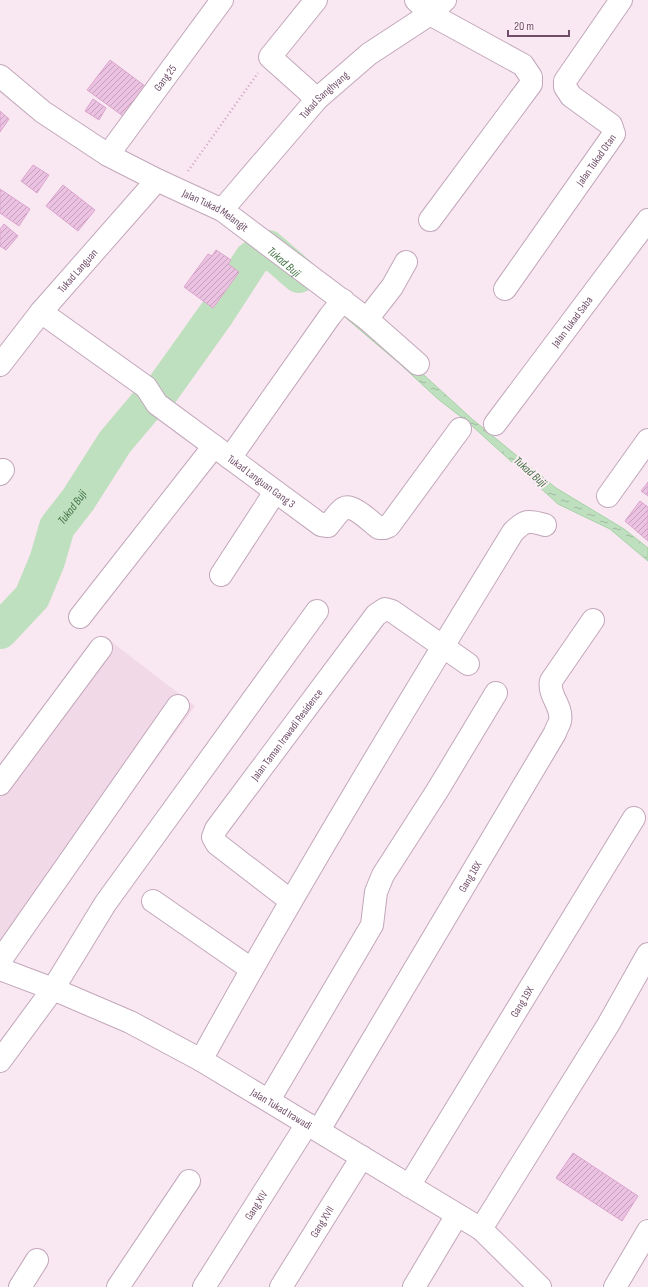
<svg xmlns="http://www.w3.org/2000/svg" width="648" height="1287" font-family="'Sofia Sans Condensed',sans-serif">
<style>
.residential{fill:#f2d9e8}
.water{fill:url(#water-ripples);stroke:#a6d1a6}
.lines{fill:none;stroke-linecap:round;stroke-linejoin:round}
.river{stroke:#bee0be;stroke-width:36}
.building{fill:url(#building-hatch);stroke:#dca5cf}
.minor-casing{stroke:#c2a7bb;stroke-width:24}
.path{stroke:#d0a5c6;stroke-width:2.5;stroke-dasharray:1 3;stroke-linecap:butt}
.minor{stroke:#fff;stroke-width:22}
.labels{text-anchor:middle;dominant-baseline:central;stroke-width:4;stroke-linejoin:round;paint-order:stroke}
.street-label{font-size:11px;fill:#704f69;stroke:#fdedf5}
.water-label{font-size:12px;font-style:italic;fill:#457346;stroke:#fdedf5}
</style>
<defs>
<pattern id="water-ripples" width="26" height="14" patternUnits="userSpaceOnUse"><rect width="26" height="14" fill="#bee0be"/><path d="M2 4q2-2 4 0t4 0M15 11q2-2 4 0t4 0" fill="none" stroke="#9fb89e"/></pattern>
<pattern id="building-hatch" width="6" height="6" patternUnits="userSpaceOnUse"><rect width="6" height="6" fill="#ebc2e1"/><path d="M-1 1l2-2M0 6l6-6M5 7l2-2" fill="none" stroke="#c3a0ba"/></pattern>
</defs>
<rect width="100%" height="100%" fill="#f9e7f1"/>
<polygon class="residential" points="104,636 195,706 10,960 0,957 0,774"/>
<polygon class="water" points="319,295 379,334 472,419 556,488 624,529 648,548 648,561 610,529 558,504 470,424 438,399 400,364"/>
<g class="lines">
<path class="river" id="s1" d="M0,631L32,597L47,561L57,527L78,500L115,442L147,404L160,393L217,313L252,259L268,248L299,275"/>
</g>
<g class="building">
<polygon points="110,60 145,86 123,116 87,90"/>
<polygon points="93,99 106,108 99,120 85,111"/>
<polygon points="0,111 9,119 0,132"/>
<polygon points="33,165 49,175 37,193 21,181"/>
<polygon points="63,185 95,210 78,231 46,206"/>
<polygon points="0,189 30,209 19,226 0,213"/>
<polygon points="4,224 18,236 6,250 0,246 0,229"/>
<polygon points="216,250 231,260 228,264 239,272 213,308 184,287 208,254 212,256"/>
<polygon points="648,482 648,496 641,491"/>
<polygon points="640,501 648,507 648,541 625,521"/>
<polygon points="573,1153 638,1196 622,1221 556,1178"/>
</g>
<g class="lines">
<g class="minor-casing">
<g id="minor">
<polyline points="316,0 270,57 317,99"/>
<polyline points="416,0 430,14 523,65 531,77 531,84 430,220"/>
<path id="s2" d="M0,76L43,112L108,155L157,180L222,210L367,319L418,364"/>
<path id="s3" d="M108,155L222,0"/>
<path id="s4" d="M222,210L317,99L369,54L430,14L445,0"/>
<path id="s5" d="M505,289L614,134L611,125L571,96L565,87V81L621,0"/>
<path id="s6" d="M41,312L146,387L157,404L321,525L328,526C333,520 338,512 344,508C352,503 372,523 379,528H384L389,526L460,429"/>
<polyline points="367,319 392,287 406,262"/>
<path id="s7" d="M0,365L41,312L157,180"/>
<path id="s8" d="M495,424L648,220"/>
<polyline points="230,458 330,316 343,300"/>
<polyline points="0,474 3,470"/>
<polyline points="608,496 648,440"/>
<polyline points="221,575 275,492"/>
<polyline points="80,617 214,446"/>
<polyline points="0,784 101,648"/>
<polyline points="153,901 251,969"/>
<path id="s9" d="M291,901L217,844L213,837L216,829L376,615L385,609L392,611L468,664"/>
<polyline points="0,961 178,706"/>
<path id="s10" d="M0,969L53,989L130,1022L201,1060L481,1229L540,1287"/>
<path d="M201,1060C300,881 406,706 513,532C525,520 528,520 545,525"/>
<polyline points="0,1061 53,989 105,904 317,611"/>
<polyline points="269,1100 372,925 376,892 383,875 437,791 496,693"/>
<path id="s11" d="M319,1130L555,733C556,729 559,725 560,721C563,706 548,696 551,681L593,620"/>
<path id="s12" d="M409,1186L634,818"/>
<polyline points="481,1229 608,1025 648,954"/>
<polyline points="20,1287 37,1260"/>
<polyline points="118,1287 189,1181"/>
<path id="s13" d="M204,1287L307,1124"/>
<path id="s14" d="M281,1287L362,1157"/>
<polyline points="414,1287 457,1215"/>
<polyline points="615,1287 648,1231"/>
</g>
</g>
<polyline class="path" points="188,171 258,73"/>
<use href="#minor" class="minor"/>
</g>
<g class="labels">
<g class="street-label">
<text stroke="none"><textPath href="#s3" startOffset="96">Gang 25</textPath></text>
<text stroke="none"><textPath href="#s4" startOffset="154">Tukad Sanghyang</textPath></text>
<text stroke="none"><textPath href="#s5" startOffset="158">Jalan Tukad Otan</textPath></text>
<text stroke="none"><textPath href="#s2" startOffset="255">Jalan Tukad Melangit</textPath></text>
<text stroke="none"><textPath href="#s7" startOffset="122">Tukad Languan</textPath></text>
<text stroke="none"><textPath href="#s8" startOffset="128">Jalan Tukad Saba</textPath></text>
<text stroke="none"><textPath href="#s6" startOffset="279">Tukad Languan Gang 3</textPath></text>
<text stroke="none"><textPath href="#s9" startOffset="228">Jalan Taman Irawadi Residence</textPath></text>
<text stroke="none"><textPath href="#s11" startOffset="295">Gang 18X</textPath></text>
<text stroke="none"><textPath href="#s12" startOffset="216">Gang 19X</textPath></text>
<text stroke="none"><textPath href="#s10" startOffset="315">Jalan Tukad Irawadi</textPath></text>
<text stroke="none"><textPath href="#s13" startOffset="97">Gang XIV</textPath></text>
<text stroke="none"><textPath href="#s14" startOffset="77">Gang XVII</textPath></text>
</g>
<g class="water-label">
<text stroke="none"><textPath href="#s1" startOffset="494">Tukad Buji</textPath></text>
<text transform="translate(530 472) rotate(42)">Tukad Buji</text>
<text stroke="none"><textPath href="#s1" startOffset="146">Tukad Buji</textPath></text>
</g>
</g>
<path d="M508 30v6h61v-6" fill="none" stroke="#704f69" stroke-width="2"/>
<text x="514" y="30" font-size="12" fill="#704f69" stroke="#fdedf5" stroke-width="3" paint-order="stroke">20 m</text>
</svg>
